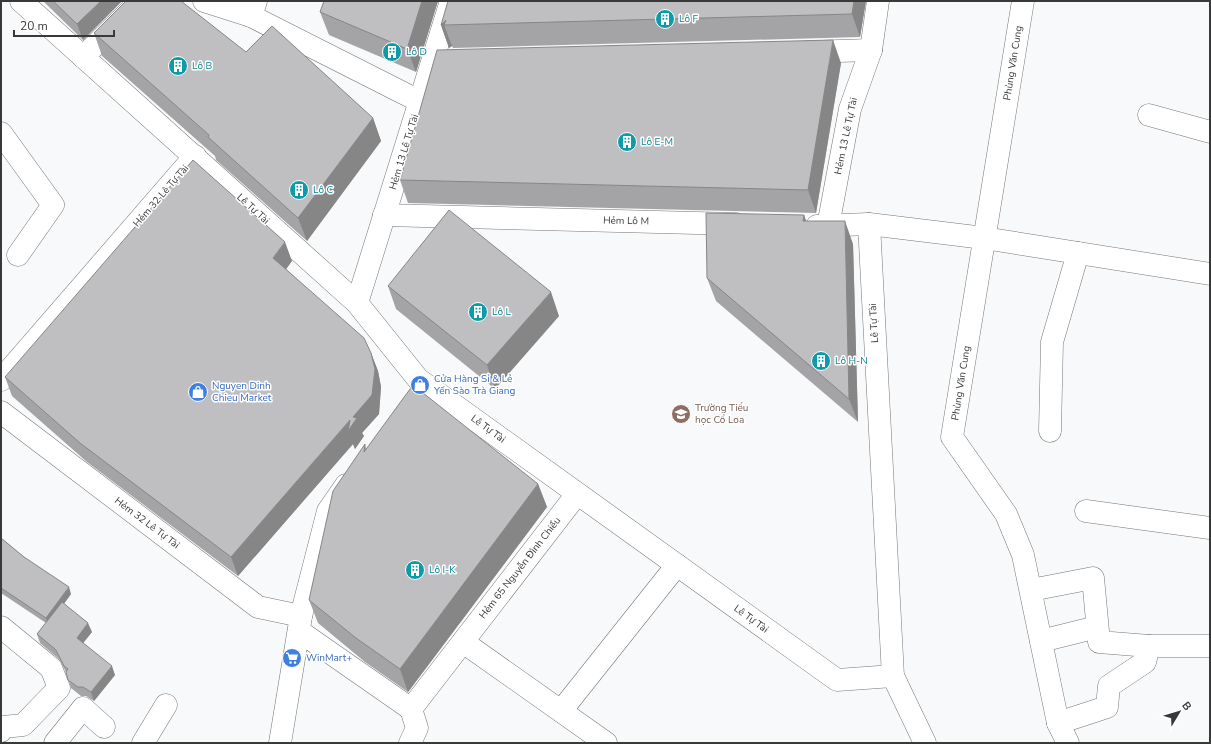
<svg xmlns="http://www.w3.org/2000/svg" width="1211" height="744" font-family="'Nunito Sans',sans-serif">
<style>
.lines{fill:none;stroke-linecap:round;stroke-linejoin:round}
.minor-casing{stroke:#757677;stroke-width:23}
.minor{stroke:#fff;stroke-width:22}
.wall{fill:#a4a4a6}
.shaded-wall{fill:#868687}
.building{fill:#bfbfc1;stroke:#868687}
.labels{text-anchor:middle;dominant-baseline:central;stroke-width:3;stroke-linejoin:round;paint-order:stroke}
.culture-label{font-size:10px;fill:#0d838f;stroke:#fff;text-anchor:start}
.street-label{font-size:10px;fill:#383939;stroke:#fff}
.shop-label{font-size:10px;fill:#366cbe;stroke:#fff;text-anchor:start}
.education-label{font-size:10px;fill:#785e54;stroke:#fff;text-anchor:start}
</style>
<rect width="100%" height="100%" fill="#f8f9fa"/>
<g class="lines">
<g class="minor-casing">
<g id="minor">
<polyline points="21,1 357,303 418,379 837,680 893,676"/>
<polyline points="204,1 251,16 256,1"/>
<polyline points="1023,1 952,437 1006,514 1023,555 1058,723 1068,743"/>
<polyline points="251,16 419,101"/>
<polyline points="807,52 871,50"/>
<polyline points="83,57 140,1"/>
<polyline points="1149,115 1210,132"/>
<polyline points="1,133 53,205 18,255"/>
<polyline points="384,215 736,224"/>
<polyline points="869,224 893,676 925,743"/>
<polyline points="817,226 869,224 984,238 1210,274"/>
<polyline points="828,226 850,109 871,50 878,1"/>
<polyline points="357,303 451,1"/>
<polyline points="1,380 195,156"/>
<polyline points="1,412 258,607 301,616"/>
<polyline points="1050,431 1052,342 1078,253"/>
<polyline points="1086,511 1210,528"/>
<polyline points="1031,590 1093,578 1099,642 1149,646"/>
<polyline points="1,627 51,668 59,688 23,725 4,727 1,731"/>
<polyline points="299,631 411,709 577,494"/>
<polyline points="1041,641 1097,627"/>
<polyline points="463,642 606,743"/>
<polyline points="561,711 677,565"/>
<polyline points="1058,723 1107,707 1109,686 1145,662 1149,646 1210,646"/>
<polyline points="55,743 83,708 104,727"/>
<polyline points="143,743 166,705"/>
<polyline points="280,743 301,616 328,511 346,485"/>
<polyline points="410,743 417,728 411,709"/>
</g>
</g>
<use href="#minor" class="minor"/>
</g>
<g class="wall">
<polygon points="43,1 122,1 83,40"/>
<polygon points="324,1 438,1 416,72 329,35 320,12"/>
<polygon points="866,1 860,37 453,48 452,46 449,48 441,25"/>
<polygon points="94,33 246,52 373,118 381,141 307,241 216,160 215,156 102,56"/>
<polygon points="841,63 816,213 408,203 400,180"/>
<polygon points="804,215 806,221 853,244 858,422 716,301 707,278"/>
<polygon points="292,261 286,269 371,353 378,371 381,387 379,414 362,433 364,436 355,449 353,444 238,576 87,462 12,396 5,377"/>
<polygon points="388,286 559,316 495,389 396,309"/>
<polygon points="365,444 366,448 538,484 547,507 408,692 365,662 318,623 309,600"/>
<polygon points="1,538 24,557 71,594 64,604 92,632 83,643 115,675 94,701 86,696 81,696 71,688 67,674 59,659 40,643 37,634 46,623 1,593"/>
</g>
<g class="shaded-wall">
<polygon points="101,1 122,1 83,40 77,24"/>
<polygon points="422,1 438,1 416,72 407,49"/>
<polygon points="854,1 866,1 860,37 852,14"/>
<polygon points="446,20 444,25 452,46 449,48 441,25"/>
<polygon points="833,40 841,63 816,213 808,190"/>
<polygon points="373,118 381,141 307,241 298,218"/>
<polygon points="804,215 812,238 803,221"/>
<polygon points="845,221 853,244 858,422 849,399"/>
<polygon points="285,242 292,261 280,277 273,258"/>
<polygon points="551,292 559,316 495,389 487,365"/>
<polygon points="371,353 378,371 381,387 379,414 362,433 364,436 355,449 353,444 238,576 231,557 353,417"/>
<polygon points="538,484 547,507 408,692 400,669"/>
<polygon points="69,587 71,594 48,625 46,618"/>
<polygon points="88,623 92,632 80,647 77,638"/>
<polygon points="112,666 115,675 94,701 91,692"/>
</g>
<g class="building">
<polygon points="53,1 101,1 77,24"/>
<polygon points="126,1 181,1 246,52 272,26 373,118 298,218 208,137 209,135 94,33"/>
<polygon points="324,1 422,1 407,49 320,12"/>
<polygon points="448,1 854,1 852,14 444,25 446,20 441,25"/>
<polygon points="833,40 808,190 400,180 437,50"/>
<polygon points="193,160 285,242 273,258 364,338 371,353 375,369 372,395 353,417 357,418 348,431 350,420 231,557 80,443 5,377"/>
<polygon points="449,210 551,292 487,365 388,286"/>
<polygon points="706,213 804,215 803,221 845,221 849,399 707,278"/>
<polygon points="413,385 538,484 400,669 356,638 309,600 333,491 365,444 364,452"/>
<polygon points="1,538 24,557 69,587 46,618 1,588"/>
<polygon points="62,602 88,623 77,638 112,666 91,692 83,687 78,687 68,680 66,672 68,669 64,666 56,650 37,634"/>
</g>
<defs>
<g id="building-disc" transform="scale(1)"><circle r="9.5" fill="#0f9aa8" stroke="#fff"/><path d="M-4-6H4V6H1V3H-1V6H-4ZM-2.5-4.3h1.7v1.8h-1.7ZM.8-4.3h1.7v1.8H.8ZM-2.5-1h1.7V.8h-1.7ZM.8-1h1.7V.8H.8Z" fill="#fff"/></g>
<g id="shop-disc" transform="scale(1)"><circle r="9.5" fill="#3f7fe0" stroke="#fff"/><path d="M-5-2.5h2.3a2.7 3.5 0 0 1 5.4 0H5L5.5 6h-11ZM-1.5-2.5h3a1.5 2.3 0 0 0-3 0Z" fill="#fff"/></g>
<g id="school-disc" transform="scale(1)"><circle r="9.5" fill="#8d6e63" stroke="#fff"/><path d="M0-5L7-2L0 1L-7-2ZM-4 1L0 2.5L4 1V4Q0 6-4 4Z" fill="#fff"/></g>
<g id="supermarket-disc" transform="scale(1)"><circle r="9.5" fill="#3f7fe0" stroke="#fff"/><path d="M-6-5.5h2.5l.6 2H6L4.5 2H-2.5L-4.4-4H-6ZM-1.5 3.2a1.3 1.3 0 1 0 .1 0ZM3 3.2a1.3 1.3 0 1 0 .1 0Z" fill="#fff"/></g>
</defs>
<g fill-rule="evenodd">
<use href="#building-disc" x="665" y="19"/>
<use href="#building-disc" x="392" y="52"/>
<use href="#building-disc" x="178" y="66"/>
<use href="#building-disc" x="627" y="142"/>
<use href="#building-disc" x="299" y="190"/>
<use href="#building-disc" x="478" y="312"/>
<use href="#building-disc" x="821" y="361"/>
<use href="#shop-disc" x="420" y="385"/>
<use href="#shop-disc" x="198" y="392"/>
<use href="#school-disc" x="681" y="414"/>
<use href="#building-disc" x="415" y="570"/>
<use href="#supermarket-disc" x="292" y="658"/>
</g>
<g class="labels">
<g class="culture-label">
<text x="679" y="19">Lô F</text>
<text x="406" y="52">Lô D</text>
<text x="192" y="66">Lô B</text>
<text x="641" y="142">Lô E-M</text>
<text x="313" y="190">Lô C</text>
<text x="492" y="312">Lô L</text>
<text x="835" y="361">Lô H-N</text>
<text x="429" y="570">Lô I-K</text>
</g>
<g class="street-label">
<text transform="translate(1013 63) rotate(-81)">Phùng Văn Cung</text>
<text transform="translate(846 136) rotate(-78)">Hẻm 13 Lê Tự Tài</text>
<text transform="translate(404 152) rotate(-73)">Hẻm 13 Lê Tự Tài</text>
<text transform="translate(161 196) rotate(-49)">Hẻm 32 Lê Tự Tài</text>
<text transform="translate(253 209) rotate(42)">Lê Tự Tài</text>
<text transform="translate(626 221) rotate(1)">Hẻm Lô M</text>
<text transform="translate(874 323) rotate(-93)">Lê Tự Tài</text>
<text transform="translate(961 383) rotate(-81)">Phùng Văn Cung</text>
<text transform="translate(488 429) rotate(36)">Lê Tự Tài</text>
<text transform="translate(147 523) rotate(37)">Hẻm 32 Lê Tự Tài</text>
<text transform="translate(520 568) rotate(-52)">Hẻm 65 Nguyễn Đình Chiểu</text>
<text transform="translate(751 619) rotate(36)">Lê Tự Tài</text>
</g>
<g class="shop-label">
<text x="434" y="379">Cửa Hàng Sỉ &amp; Lẻ<tspan x="434" dy="12">Yến Sào Trà Giang</tspan></text>
<text x="212" y="386">Nguyen Dinh<tspan x="212" dy="12">Chieu Market</tspan></text>
<text x="306" y="658">WinMart+</text>
</g>
<g class="education-label">
<text x="695" y="408">Trường Tiểu<tspan x="695" dy="12">học Cổ Loa</tspan></text>
</g>
</g>
<rect width="1211" height="744" fill="none" stroke="#383939" stroke-width="4"/>
<g transform="translate(1179 712) rotate(52)" stroke="#ffffff" stroke-width="3" paint-order="stroke">
<path d="M0-3L7 15L0 10L-7 15Z" fill="#383939"/>
<text y="-6" font-size="11" font-weight="bold" text-anchor="middle" fill="#383939">B</text>
</g>
<path d="M14 30v6h100v-6" fill="none" stroke="#383939" stroke-width="2"/>
<text x="20" y="30" font-size="12" fill="#383939" stroke="#ffffff" stroke-width="3" paint-order="stroke">20 m</text>
</svg>
